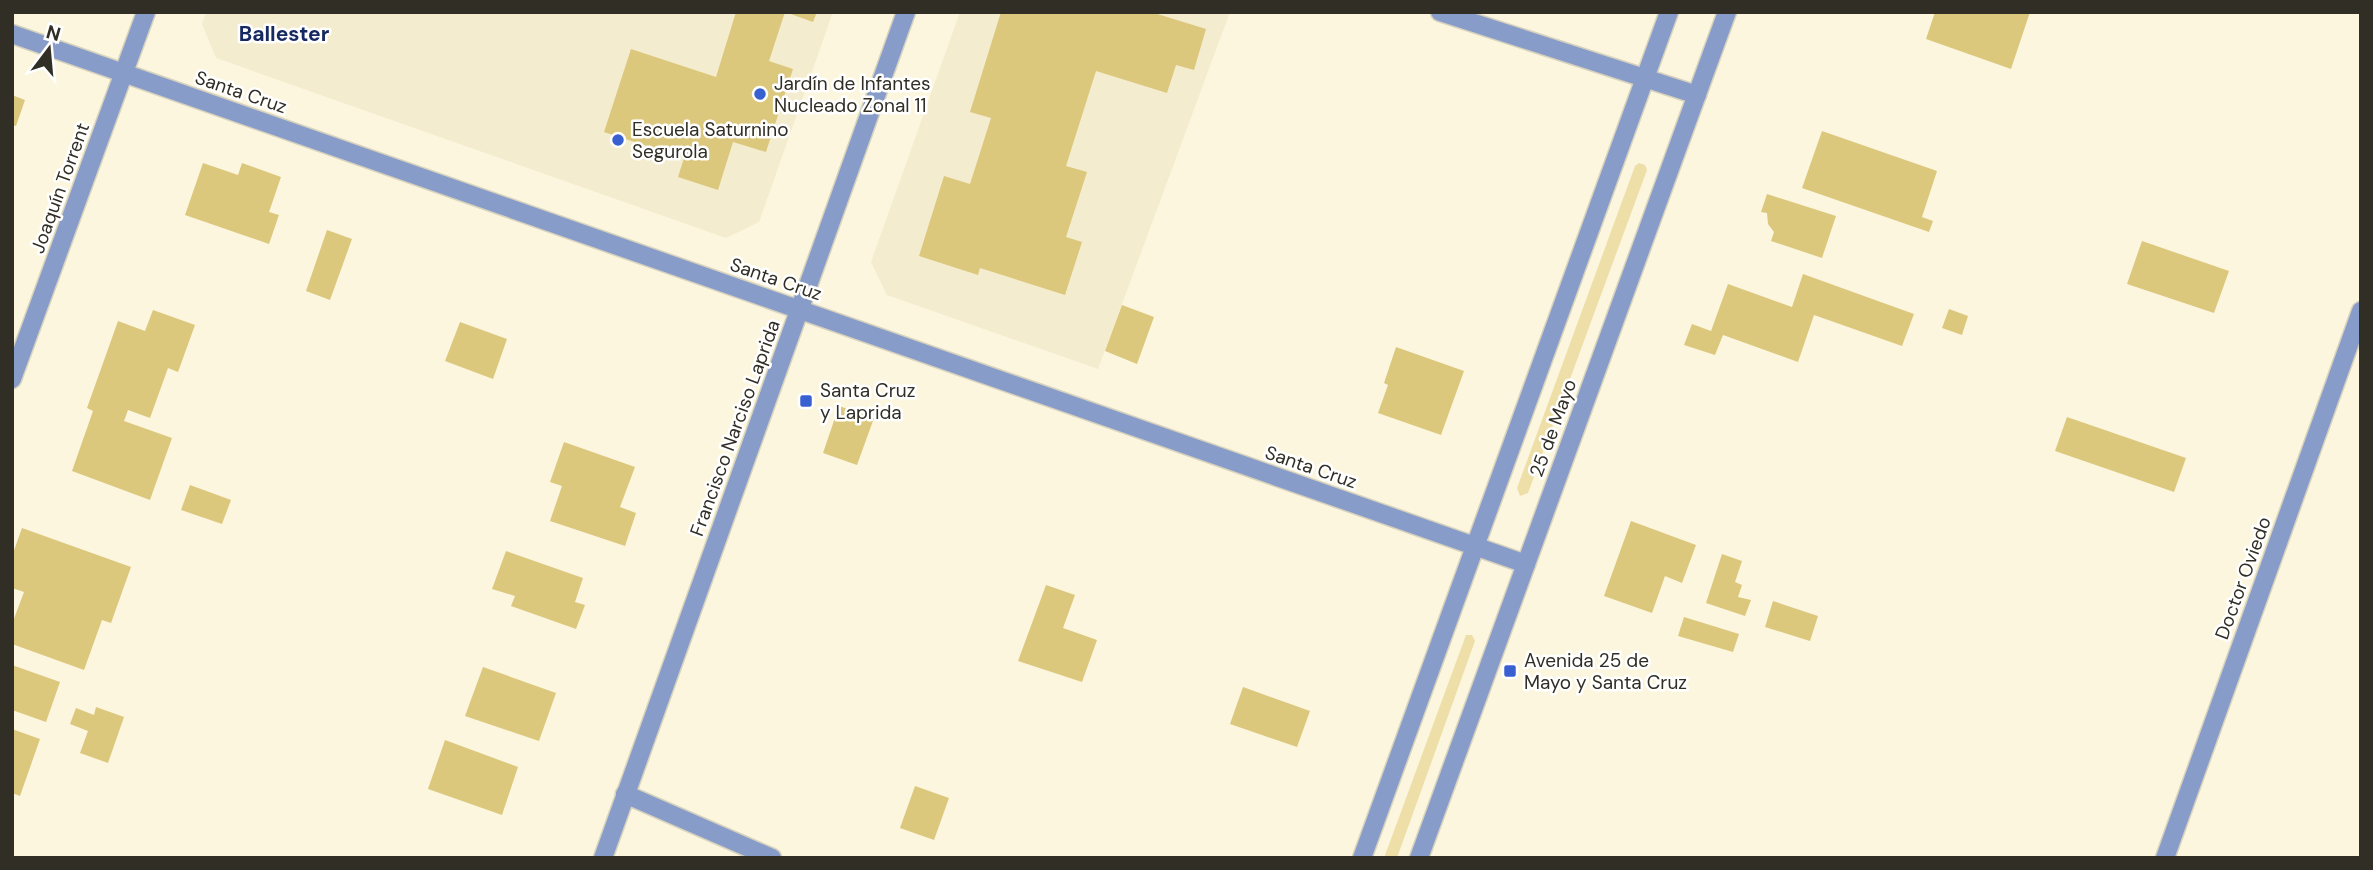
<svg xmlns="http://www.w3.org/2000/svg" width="2373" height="870" font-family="'DM Sans',sans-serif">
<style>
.built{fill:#f4ecce}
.green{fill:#eedfa9}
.building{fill:#dcc87d}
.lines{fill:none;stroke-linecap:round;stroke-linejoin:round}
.minor-casing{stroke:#d7d2be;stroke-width:21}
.tertiary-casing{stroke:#d7d2be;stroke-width:21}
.minor{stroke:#889cc9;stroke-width:18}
.tertiary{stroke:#889cc9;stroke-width:18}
.poi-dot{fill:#3860d0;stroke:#fff;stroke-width:2.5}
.labels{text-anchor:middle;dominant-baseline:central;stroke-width:5;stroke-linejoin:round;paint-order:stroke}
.poi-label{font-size:19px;fill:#302e25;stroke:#fff;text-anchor:start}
.street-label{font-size:19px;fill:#302e25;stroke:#fff}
.neighbourhood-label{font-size:21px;font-weight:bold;fill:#162960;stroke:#fff}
</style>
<rect width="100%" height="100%" fill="#fcf6df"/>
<g class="built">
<polygon points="206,12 833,12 759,222 726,238 216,58 202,24"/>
<polygon points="960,12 1230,12 1098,369 887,295 871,262"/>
</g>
<g class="green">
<polygon points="1639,163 1645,165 1647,170 1528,493 1520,496 1517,488 1635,166"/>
<polygon points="1466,635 1472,635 1475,641 1397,858 1384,858"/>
</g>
<g class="building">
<polygon points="736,12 785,12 769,61 793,69 766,152 733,142 718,190 678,177 684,158 604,132 631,49 716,77"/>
<polygon points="785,12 817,12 813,22"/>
<polygon points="1001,12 1151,12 1206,29 1194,70 1176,65 1167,93 1096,71 1066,166 1087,172 1066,237 1082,242 1065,295 980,268 978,275 919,256 944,176 970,184 991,118 970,112"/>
<polygon points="1935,12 2030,12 2011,69 1926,39"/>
<polygon points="12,95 25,100 16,126 12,125"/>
<polygon points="1822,131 1937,171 1922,217 1933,221 1929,232 1802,188"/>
<polygon points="203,163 238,175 242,163 281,177 269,212 279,215 269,244 185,215"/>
<polygon points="1767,194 1836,216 1822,258 1771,241 1774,232 1768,224 1767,213 1761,212"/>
<polygon points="327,230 352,239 330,300 306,291"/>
<polygon points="2142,241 2229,271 2214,313 2127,284"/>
<polygon points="1803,274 1914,314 1902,346 1814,315 1798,362 1723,335 1715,355 1684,345 1692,324 1711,331 1728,284 1792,307"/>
<polygon points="1122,305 1154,317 1137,364 1105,351"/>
<polygon points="1949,309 1968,316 1962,335 1942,328"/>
<polygon points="153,310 195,325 178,372 168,368 150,418 128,410 124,421 172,438 150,500 72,471 93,411 87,408 118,321 145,331"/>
<polygon points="460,322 507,339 493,379 445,361"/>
<polygon points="1396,347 1464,371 1441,435 1378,413 1388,385 1384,383"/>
<polygon points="839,406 874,418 857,465 823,453"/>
<polygon points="2067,417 2186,458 2174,492 2055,451"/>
<polygon points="564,442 635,467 620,507 636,513 625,546 550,521 562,486 550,482"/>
<polygon points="190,485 231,500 222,524 181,510"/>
<polygon points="1631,521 1696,545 1682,583 1665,576 1652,613 1604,596"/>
<polygon points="22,528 131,567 111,623 102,620 84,670 12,644 12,624 24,592 12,588 12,556"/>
<polygon points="506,551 583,578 575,602 585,605 576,629 511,606 515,596 492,589"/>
<polygon points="1722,554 1742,561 1735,582 1742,585 1738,597 1751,600 1745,616 1706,603"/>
<polygon points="1046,585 1075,595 1063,628 1097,640 1082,682 1018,661"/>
<polygon points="1773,601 1818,616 1810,641 1765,627"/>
<polygon points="1684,617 1739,634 1733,652 1678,636"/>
<polygon points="12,665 60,682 46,722 12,710"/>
<polygon points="483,667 556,693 539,741 465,716"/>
<polygon points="1243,687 1310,711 1297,747 1230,724"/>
<polygon points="96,707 124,717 108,763 80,753 88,731 70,724 76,708 94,715"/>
<polygon points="12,729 40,739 20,796 12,793"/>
<polygon points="445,740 518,767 502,815 428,789"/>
<polygon points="915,786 949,798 934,840 900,828"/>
</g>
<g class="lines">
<g class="minor-casing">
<g id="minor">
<polyline points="1440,12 1697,95"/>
<polyline points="12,34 1526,564"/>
<polyline points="12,379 146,12"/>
<polyline points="625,794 772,858"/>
<polyline points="603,858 906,12"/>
<polyline points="2165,858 2361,311"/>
</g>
</g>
<g class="tertiary-casing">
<g id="tertiary">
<polyline points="1362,858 1669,12"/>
<polyline points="1419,858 1727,12"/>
</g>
</g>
<use href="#minor" class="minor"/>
<use href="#tertiary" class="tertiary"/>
</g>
<g class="poi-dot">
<circle cx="760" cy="94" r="7"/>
<circle cx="618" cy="140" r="7"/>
<rect x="799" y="394" width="14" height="14" rx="3.5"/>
<rect x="1503" y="664" width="14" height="14" rx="3.5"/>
</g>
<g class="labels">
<g class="poi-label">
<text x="774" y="83">Jardín de Infantes<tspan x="774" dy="22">Nucleado Zonal 11</tspan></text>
<text x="632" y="129">Escuela Saturnino<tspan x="632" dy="22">Segurola</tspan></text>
<text x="820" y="390">Santa Cruz<tspan x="820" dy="22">y Laprida</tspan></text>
<text x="1524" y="660">Avenida 25 de<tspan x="1524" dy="22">Mayo y Santa Cruz</tspan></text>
</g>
<g class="street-label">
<text transform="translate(241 92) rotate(19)">Santa Cruz</text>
<text transform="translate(60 188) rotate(-70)">Joaquín Torrent</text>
<text transform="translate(776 279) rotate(19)">Santa Cruz</text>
<text transform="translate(735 428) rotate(-70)">Francisco Narciso Laprida</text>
<text transform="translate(1553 428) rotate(-70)">25 de Mayo</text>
<text transform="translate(1311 467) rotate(19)">Santa Cruz</text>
<text transform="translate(2243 578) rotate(-70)">Doctor Oviedo</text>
</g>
<g class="neighbourhood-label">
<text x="284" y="34">Ballester</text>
</g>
</g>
<rect width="2373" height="870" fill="none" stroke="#302e25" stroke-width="28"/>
<g transform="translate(49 49) rotate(16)" stroke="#ffffff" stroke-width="5" paint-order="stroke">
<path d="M0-5L12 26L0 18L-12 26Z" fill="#302e25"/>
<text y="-10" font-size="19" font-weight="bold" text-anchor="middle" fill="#302e25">N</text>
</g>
</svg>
